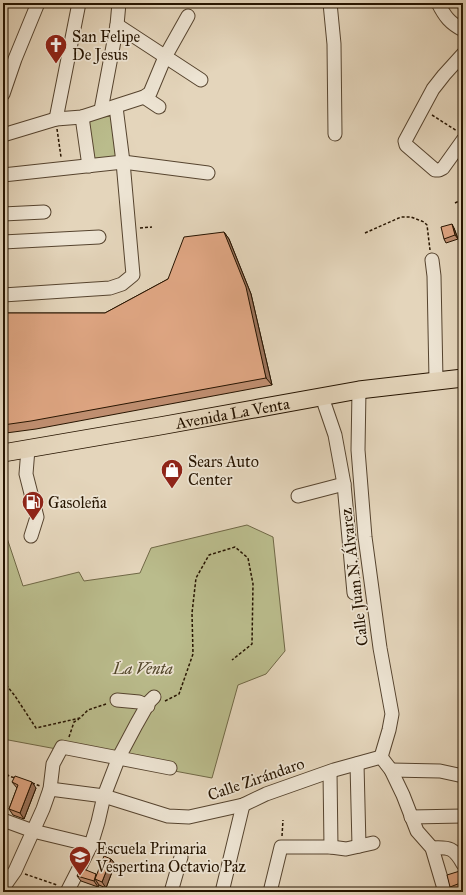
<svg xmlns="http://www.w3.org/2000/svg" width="466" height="895" font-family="'IM FELL Great Primer',serif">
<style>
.green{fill:#babc8c;stroke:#706846}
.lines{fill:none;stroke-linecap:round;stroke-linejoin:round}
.minor-casing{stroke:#56442f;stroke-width:15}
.major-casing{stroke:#261400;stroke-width:19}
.path{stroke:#261400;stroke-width:1.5;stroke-dasharray:3 2;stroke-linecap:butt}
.minor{stroke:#ede4d3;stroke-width:13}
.major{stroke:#e4d5bb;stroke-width:17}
.wall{fill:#c08f71;stroke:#261400}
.shaded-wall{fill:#9c745c;stroke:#261400}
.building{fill:#dfa683;stroke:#261400}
.labels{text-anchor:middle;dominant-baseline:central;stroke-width:3.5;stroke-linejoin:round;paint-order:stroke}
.poi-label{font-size:16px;fill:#261400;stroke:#ede4d3;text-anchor:start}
.street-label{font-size:16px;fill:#261400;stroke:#ede4d3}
.park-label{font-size:16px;font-style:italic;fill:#52462a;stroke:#ede4d3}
</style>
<rect width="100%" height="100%" fill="#e4d5bb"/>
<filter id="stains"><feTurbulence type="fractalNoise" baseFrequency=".005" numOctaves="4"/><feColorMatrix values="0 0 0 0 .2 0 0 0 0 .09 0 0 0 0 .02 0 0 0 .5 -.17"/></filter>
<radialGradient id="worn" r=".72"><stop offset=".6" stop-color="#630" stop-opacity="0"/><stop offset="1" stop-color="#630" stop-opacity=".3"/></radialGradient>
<g class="green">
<polygon points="112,116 116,160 92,161 86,119"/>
<polygon points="247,525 273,537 285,651 266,674 238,685 212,778 3,739 3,529 4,529 23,586 79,572 84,581 140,573 151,548"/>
</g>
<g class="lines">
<g class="minor-casing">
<g id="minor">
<polyline points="330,3 334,44 335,134"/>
<path d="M438,3C445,17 450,23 463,30"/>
<polyline points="117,25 201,80"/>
<polyline points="463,54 444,75 433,89 405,141 406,145 435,170 439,170 443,168 463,140"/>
<polyline points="3,94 15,59 38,3"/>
<polyline points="144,97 159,107"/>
<polyline points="101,110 117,25 119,3"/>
<polyline points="82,117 89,166"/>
<polyline points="56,119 79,3"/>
<polyline points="3,135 56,119 82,117 144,97 150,93 165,57 188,16"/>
<polyline points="3,175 123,162 208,173"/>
<polyline points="3,214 44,212"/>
<polyline points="3,242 99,237"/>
<polyline points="432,260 434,276 436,380"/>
<polyline points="3,295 110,288 122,284 133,275 123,162 116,107"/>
<polyline points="359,390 358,450 365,537 380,648 392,714 389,730 381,757"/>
<polyline points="322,397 335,435 344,484 354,593"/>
<polyline points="28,449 26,474 37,517 31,536"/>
<polyline points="298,496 344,484"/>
<polyline points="117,700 139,702 148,706"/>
<polyline points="381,757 391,770 403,795 417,831 432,848 445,892"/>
<polyline points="357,764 359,846"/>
<polyline points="391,770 440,771 463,776"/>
<polyline points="330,772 331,847"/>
<polyline points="50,789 104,796 168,816 189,817 243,805 266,794 334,770 381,757"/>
<polyline points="411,817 463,816"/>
<polyline points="3,820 33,831 91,845"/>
<path d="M432,848C450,847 454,848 463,864"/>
<polyline points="3,888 15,871 43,809 50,789 53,764 62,747 170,768"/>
<polyline points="67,892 91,845 98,822 104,796 119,757 136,725 149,702 154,697"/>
<polyline points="171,892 181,857"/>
<polyline points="222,892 243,805"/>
<polyline points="270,892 281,847 331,847 346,849 373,843"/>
</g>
</g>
<g class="major-casing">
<g id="major">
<path id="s1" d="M3,453L160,426L359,390L463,378"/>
</g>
</g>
<g class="path">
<polyline points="432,115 457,131"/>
<polyline points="57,129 61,157"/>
<polyline points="455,203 463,199"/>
<polyline points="140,228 152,227"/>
<polyline points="365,233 401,217 411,217 424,222 427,225 430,250"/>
<polyline points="3,681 15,696 36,728 80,718 88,710 106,704"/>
<polyline points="165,701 179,694 193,654 192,613 196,578 209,555 235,547 248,558 253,584 252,644 232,660"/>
<polyline points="69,737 74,722 79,719"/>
<polyline points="3,771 9,776 15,778"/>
<polyline points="32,783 40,786"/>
<polyline points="282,836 283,820"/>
<polyline points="101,847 109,848"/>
<polyline points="25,874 57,885"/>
</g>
<use href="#minor" class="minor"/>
<use href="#major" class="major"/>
</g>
<g class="wall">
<polygon points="454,228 458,239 446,243 444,239"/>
<polygon points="224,232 229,239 251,294 272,385 36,429 6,433 3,428 3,313 105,313 168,279"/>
<polygon points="12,782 36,788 24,819 13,815 9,809 17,788"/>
<polygon points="111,859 115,864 106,888 99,885 98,887 81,881 77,876 96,874 97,875"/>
<polygon points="463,870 463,887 453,891 450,887"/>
</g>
<g class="shaded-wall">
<polygon points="452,224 454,228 458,239 455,235"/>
<polygon points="224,232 229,239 251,294 272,385 266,378"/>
<polygon points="32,782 36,788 24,819 20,813"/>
<polygon points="111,859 115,864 106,888 102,882"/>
<polygon points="96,874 100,879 95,879 99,885 98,887 94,881"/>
</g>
<g class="building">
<polygon points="452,224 455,235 444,239 441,227"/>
<polygon points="224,232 246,287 266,378 31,421 3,425 3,313 105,313 168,279 184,237"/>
<polygon points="15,776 32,782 20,813 9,809 18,785 12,782"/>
<polygon points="104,856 111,859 102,882 95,879"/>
<polygon points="81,868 96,874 94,881 77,876"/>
<polygon points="463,870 463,882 450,887 447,875"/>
</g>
<defs>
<g id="church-pin" transform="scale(1.15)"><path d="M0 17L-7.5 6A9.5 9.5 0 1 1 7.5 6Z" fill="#8f2418" stroke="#ede4d3"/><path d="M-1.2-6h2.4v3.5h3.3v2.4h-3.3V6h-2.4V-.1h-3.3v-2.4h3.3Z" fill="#fff"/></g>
<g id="shop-pin" transform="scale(1.15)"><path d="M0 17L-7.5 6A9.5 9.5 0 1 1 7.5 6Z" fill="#8f2418" stroke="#ede4d3"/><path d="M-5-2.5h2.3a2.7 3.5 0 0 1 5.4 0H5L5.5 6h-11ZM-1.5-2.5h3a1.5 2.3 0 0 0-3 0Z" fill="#fff"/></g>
<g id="fuel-pin" transform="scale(1.15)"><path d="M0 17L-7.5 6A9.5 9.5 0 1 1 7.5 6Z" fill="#8f2418" stroke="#ede4d3"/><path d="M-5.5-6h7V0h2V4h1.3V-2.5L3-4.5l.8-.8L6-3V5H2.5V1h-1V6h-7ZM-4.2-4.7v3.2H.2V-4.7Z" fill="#fff"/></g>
<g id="school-pin" transform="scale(1.15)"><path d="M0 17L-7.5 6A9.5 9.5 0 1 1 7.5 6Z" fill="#8f2418" stroke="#ede4d3"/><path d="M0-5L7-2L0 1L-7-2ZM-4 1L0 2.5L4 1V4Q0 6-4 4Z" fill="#fff"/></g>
</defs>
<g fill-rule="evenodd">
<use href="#church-pin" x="56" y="45"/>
<use href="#shop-pin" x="172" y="470"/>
<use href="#fuel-pin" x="33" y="502"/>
<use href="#school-pin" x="80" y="857"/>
</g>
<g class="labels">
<g class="poi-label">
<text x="72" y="36">San Felipe<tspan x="72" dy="18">De Jesus</tspan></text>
<text x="188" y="461">Sears Auto<tspan x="188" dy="18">Center</tspan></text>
<text x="48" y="502">Gasoleña</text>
<text x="96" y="848">Escuela Primaria<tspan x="96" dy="18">Vespertina Octavio Paz</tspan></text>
</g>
<g class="street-label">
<text stroke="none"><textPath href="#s1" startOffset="233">Avenida La Venta</textPath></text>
<text transform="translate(354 577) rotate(-97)">Calle Juan N. Álvarez</text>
<text transform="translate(256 779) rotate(-19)">Calle Zirándaro</text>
</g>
<g class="park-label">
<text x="143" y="668">La Venta</text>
</g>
</g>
<rect width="466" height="895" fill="none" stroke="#e4d5bb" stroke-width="16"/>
<rect x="4" y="4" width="458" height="887" fill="none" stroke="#261400" stroke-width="2"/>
<rect x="8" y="8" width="450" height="879" fill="none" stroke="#261400"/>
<rect width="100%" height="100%" filter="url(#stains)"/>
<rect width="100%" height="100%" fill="url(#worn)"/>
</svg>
